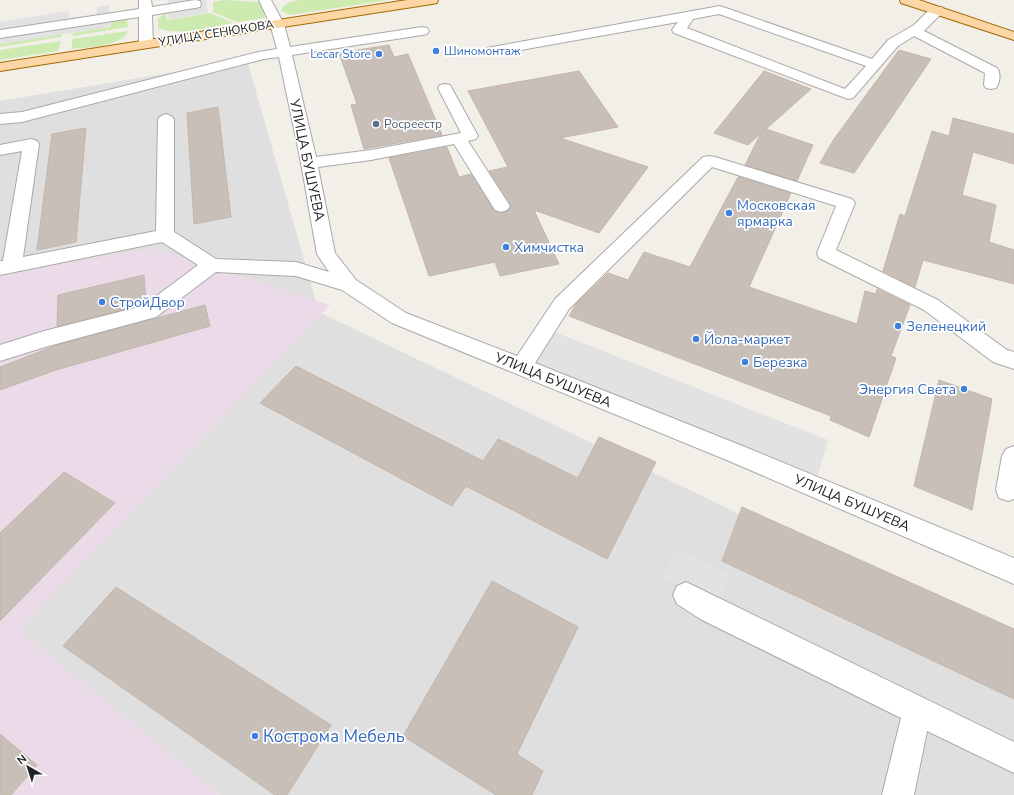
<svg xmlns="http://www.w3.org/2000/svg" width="1014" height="795" font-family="'Nunito Sans',sans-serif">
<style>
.residential{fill:#e0dfdf}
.industrial{fill:#ebdbe8}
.grass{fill:#cdebb0}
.parking{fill:#e2e2e2}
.building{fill:#c7bfb8;stroke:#c4b6ab}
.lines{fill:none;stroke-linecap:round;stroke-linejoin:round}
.minor-casing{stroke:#a9a9a9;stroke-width:2}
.major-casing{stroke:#a06b00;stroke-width:2}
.minor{fill:#fff;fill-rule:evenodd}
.major{fill:#fcd6a4;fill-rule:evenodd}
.shop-dot{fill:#3f7fe0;stroke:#fff;stroke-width:1.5}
.service-dot{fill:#5c6f8a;stroke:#fff;stroke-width:1.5}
.labels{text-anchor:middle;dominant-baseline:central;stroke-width:3.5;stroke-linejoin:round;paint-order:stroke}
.far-street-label{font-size:12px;fill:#222;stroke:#fff}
.far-shop-label{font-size:12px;fill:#366cbe;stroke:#fff;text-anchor:start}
.far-service-label{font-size:12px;fill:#4e5e75;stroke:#fff;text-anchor:start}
.street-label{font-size:14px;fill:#222;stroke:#fff}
.shop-label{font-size:14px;fill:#366cbe;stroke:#fff;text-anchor:start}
.near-shop-label{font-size:17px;fill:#366cbe;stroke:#fff;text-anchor:start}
</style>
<rect width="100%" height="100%" fill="#f2efe9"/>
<polygon class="residential" points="247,60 319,312 1014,646 1014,795 0,795 0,101"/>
<polygon class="industrial" points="153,248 330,305 19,630 221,795 0,795 0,276 11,272"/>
<g class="grass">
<polygon points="224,0 261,2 265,18 237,22 213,12 213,2"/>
<path d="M299,0H389L290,15L281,11C284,3 292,1 299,0Z"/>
<path d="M166,13L167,20L210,13L233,23C210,26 180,37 158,28V19Z"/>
<polygon points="121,19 127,20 128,27 73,36 73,33 110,27 111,21"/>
<path d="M128,31C121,47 88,47 72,49V39Z"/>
<polygon points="62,34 61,37 0,47 0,44"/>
<polygon points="61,41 58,51 0,60 0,50"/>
</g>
<g class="parking">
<polygon points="168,0 206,0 208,13 169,19"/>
<polygon points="109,5 109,27 0,44 0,22 69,11 69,18 97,14 97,7"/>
<polygon points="552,331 828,440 817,478 533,361"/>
<polygon points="677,548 731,575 719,606 663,577"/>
</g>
<g class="building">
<polygon points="389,45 394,57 408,54 442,135 364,149 351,105 357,104 339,53"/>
<polygon points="899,50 931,59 854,173 820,163 834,139"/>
<polygon points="579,71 618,127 560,138 648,167 599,233 534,210 559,264 500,276 495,262 429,276 389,158 447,147 459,177 471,174 494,211 501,213 507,211 511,205 489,171 508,167 468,91"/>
<polygon points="764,71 811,89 766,129 813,145 797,181 745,165 761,133 748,145 714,133"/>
<polygon points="218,107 231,217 194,224 187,113"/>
<polygon points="953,118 1014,134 1014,164 973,152 962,195 996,205 989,242 1014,250 1014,284 923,260 915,287 883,271 900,214 905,216 932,131 949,136"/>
<polygon points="86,128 76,242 37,250 52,134"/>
<polygon points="738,177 791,193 749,287 857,324 865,291 876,294 877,289 910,305 891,356 896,358 869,437 830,420 831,416 569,316 576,304 608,273 628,280 644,252 690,267"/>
<polygon points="144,275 146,302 142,305 57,326 58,295"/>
<polygon points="205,305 210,326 56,370 0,390 0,367 57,345"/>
<polygon points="296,366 483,461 498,439 578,478 599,437 656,462 607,559 466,486 452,506 260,403"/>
<polygon points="939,380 992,399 972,510 914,486"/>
<polygon points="64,472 115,503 0,621 0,533"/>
<polygon points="742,507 1014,629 1014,699 722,561"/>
<polygon points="492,581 578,627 517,754 543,771 532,795 496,795 403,736"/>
<polygon points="116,587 331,725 287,795 275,795 63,646"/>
<polygon points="0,734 37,765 11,795 0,795"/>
</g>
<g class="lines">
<g class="minor-casing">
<g id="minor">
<polygon points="139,0 151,0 152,7 195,0 200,1 201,4 200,7 195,8 152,15 153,44 151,47 146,48 141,47 139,44 139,17 0,38 0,30 139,9"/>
<polygon points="259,0 271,0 284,24 290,47 422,27 427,28 429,31 427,34 422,35 292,55 316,157 371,150 461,133 438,88 440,85 445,84 450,85 478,136 476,139 468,141 510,206 507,210 501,212 495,210 454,144 371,160 318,167 335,253 356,280 406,313 517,356 555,299 703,157 709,156 715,157 852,199 855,203 836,250 938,300 1007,350 1014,352 1014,369 993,362 924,310 819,258 817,253 836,206 712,167 569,309 535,363 745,447 1014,558 1014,584 729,461 392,323 342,290 296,276 216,272 156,317 45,347 0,361 0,345 44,331 143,306 198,265 162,242 0,275 0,261 3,261 22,151 0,155 0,145 31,139 37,141 39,144 23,257 156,231 158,119 161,116 166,114 171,116 174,119 174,232 216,259 296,262 329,272 317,254 301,163 279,57 264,59 22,122 0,124 0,114 22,112 258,52 277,49 270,24"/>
<path d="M720,6L872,59L888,40L914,25L932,7H942L943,10L942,13L924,31L997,68C1001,73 1000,83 996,88L991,89L986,88L984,85L985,73L914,36L898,46L853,98L848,99L674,33L672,30L678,22L492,55L487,54L485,51L487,48L492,47ZM719,14L866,66L845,89L687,28L693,19Z"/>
<polygon points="1014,446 1014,499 1008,501 999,498 996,490 1002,456 1006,449"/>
<polygon points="686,582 1014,742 1014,773 927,731 914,795 882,795 901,718 702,620 677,604 673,595 677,586"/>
</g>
</g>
<g class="major-casing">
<g id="major">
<polygon points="407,0 438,0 437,3 432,4 0,71 0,63"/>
<polygon points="900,0 919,0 1014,32 1014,40 901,3"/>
</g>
</g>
<use href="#minor" class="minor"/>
<use href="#major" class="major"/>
</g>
<g class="shop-dot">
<circle cx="436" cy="51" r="4"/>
<circle cx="379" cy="54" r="4"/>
<circle cx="729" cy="213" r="4"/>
<circle cx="506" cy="247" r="4"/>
<circle cx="102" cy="302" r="4"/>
<circle cx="898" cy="326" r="4"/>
<circle cx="696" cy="339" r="4"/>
<circle cx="745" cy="362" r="4"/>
<circle cx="964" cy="389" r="4"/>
<circle cx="255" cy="736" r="4"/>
</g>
<circle class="service-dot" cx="376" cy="124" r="4"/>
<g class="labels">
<g class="far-street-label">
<text transform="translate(216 33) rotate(-9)">УЛИЦА СЕНЮКОВА</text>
</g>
<g class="far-shop-label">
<text x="444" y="51">Шиномонтаж</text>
<text x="371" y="54" text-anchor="end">Lecar Store</text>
</g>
<g class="far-service-label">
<text x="384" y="124">Росреестр</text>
</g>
<g class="street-label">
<text transform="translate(307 160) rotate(78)">УЛИЦА БУШУЕВА</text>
<text transform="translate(553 380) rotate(22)">УЛИЦА БУШУЕВА</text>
<text transform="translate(852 503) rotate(23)">УЛИЦА БУШУЕВА</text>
</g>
<g class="shop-label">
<text x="737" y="205">Московская<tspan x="737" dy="16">ярмарка</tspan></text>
<text x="514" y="247">Химчистка</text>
<text x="110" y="302">СтройДвор</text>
<text x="906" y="326">Зеленецкий</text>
<text x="704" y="339">Йола-маркет</text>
<text x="753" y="362">Березка</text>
<text x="956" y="389" text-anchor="end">Энергия Света</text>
</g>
<g class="near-shop-label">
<text x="263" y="736">Кострома Мебель</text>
</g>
</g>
<g transform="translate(28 767) rotate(321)" stroke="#ffffff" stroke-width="3" paint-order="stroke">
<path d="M0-3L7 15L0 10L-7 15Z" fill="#222222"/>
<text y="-6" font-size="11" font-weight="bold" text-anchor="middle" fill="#222222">N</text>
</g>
</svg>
